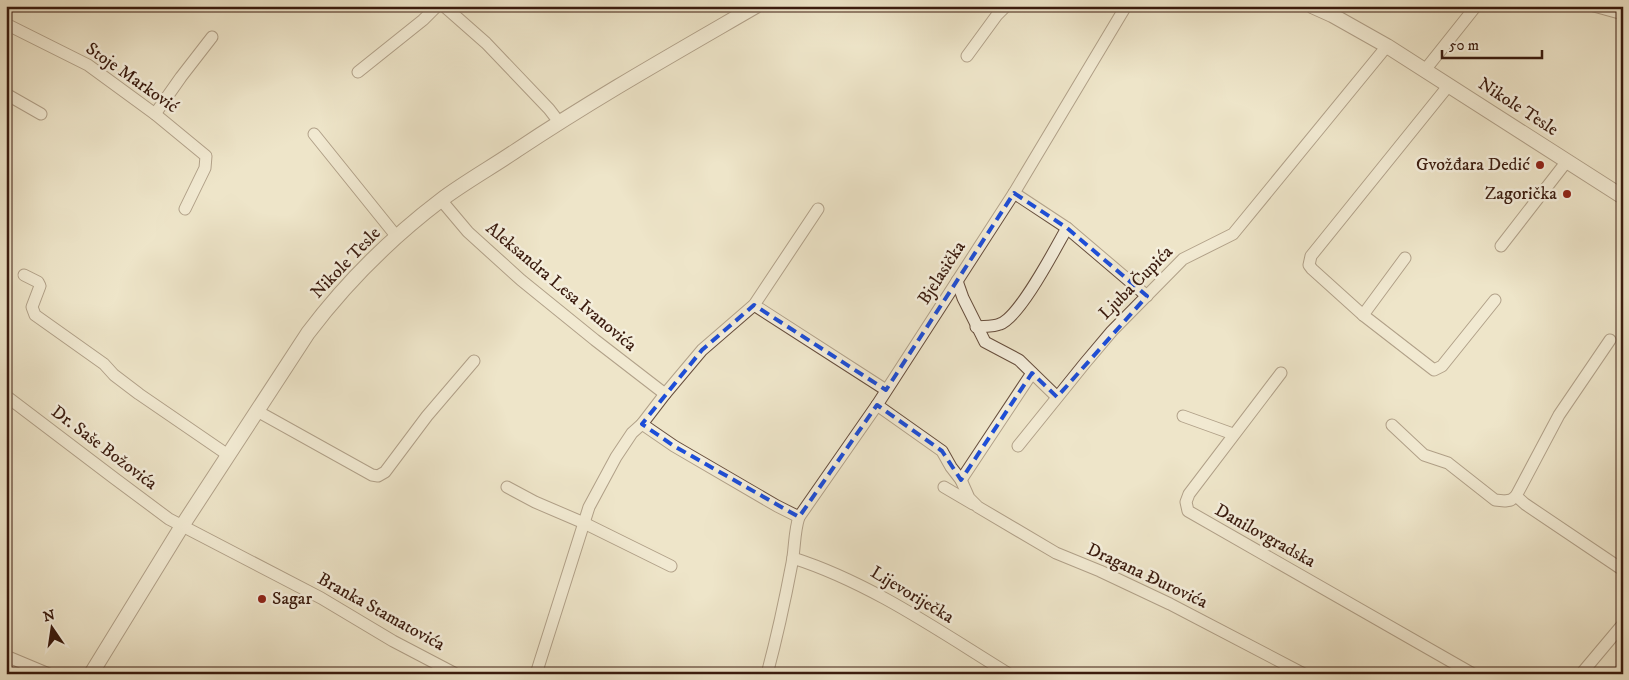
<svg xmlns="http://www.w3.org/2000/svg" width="1629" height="680" font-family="'IM FELL DW Pica',serif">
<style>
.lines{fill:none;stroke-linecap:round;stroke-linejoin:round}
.minor-casing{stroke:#674e3d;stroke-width:13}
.tertiary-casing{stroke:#674e3d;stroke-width:16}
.minor{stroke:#f4eedc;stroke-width:11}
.tertiary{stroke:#f4eedc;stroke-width:14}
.marked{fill:none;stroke:#1d4ed8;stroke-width:4;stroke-dasharray:10 6;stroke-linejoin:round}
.poi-dot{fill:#8f2418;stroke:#f4eedc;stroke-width:2}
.labels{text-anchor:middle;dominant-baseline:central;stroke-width:5;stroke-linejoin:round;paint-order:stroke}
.street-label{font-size:18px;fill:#3a1b0e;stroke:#f4eedc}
.poi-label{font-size:18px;fill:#3a1b0e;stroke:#f4eedc;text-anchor:end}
</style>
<rect width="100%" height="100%" fill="#eee5c9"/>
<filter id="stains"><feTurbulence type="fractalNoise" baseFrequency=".004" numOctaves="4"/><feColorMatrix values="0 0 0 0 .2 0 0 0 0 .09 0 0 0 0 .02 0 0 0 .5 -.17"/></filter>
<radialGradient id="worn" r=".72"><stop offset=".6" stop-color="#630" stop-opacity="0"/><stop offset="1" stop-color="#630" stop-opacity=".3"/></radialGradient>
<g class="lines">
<g class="minor-casing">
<g id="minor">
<polyline points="444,6 486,43 549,109 559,122"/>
<polyline points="1594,6 1623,14"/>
<polyline points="6,24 88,65 155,114 206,156 205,168 185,209"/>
<polyline points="967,56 997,15 1006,6"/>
<polyline points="1425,70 1476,6"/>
<polyline points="358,72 423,20 437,6"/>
<polyline points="1449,85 1311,256 1309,265 1312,269 1363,315 1434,370 1442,366 1495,300"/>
<polyline points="6,94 41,114"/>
<polyline points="155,114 181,77 212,37"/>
<polyline points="314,134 397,237"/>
<polyline points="1014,193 1067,228 1147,296"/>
<polyline points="441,200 468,232 521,280 595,340 665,394"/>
<polyline points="1501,246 1567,161"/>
<polyline points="24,275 38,282 40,286 32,307 35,315 104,364 114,375 139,394 228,455"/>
<polyline points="957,281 963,298 985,342 1019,360 1057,397"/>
<polyline points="754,305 886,390"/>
<polyline points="1363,315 1405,258"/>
<path d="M976,327C983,326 993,327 1000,324C1020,317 1055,249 1067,228"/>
<polyline points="1610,340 1559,415 1516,496 1525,504 1623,570"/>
<polyline points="1281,373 1189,494 1186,502 1188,511 1473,674"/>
<polyline points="6,396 114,478 169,519 321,598 393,641 456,674"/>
<polyline points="877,405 942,451 951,467 961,480 969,498 978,507 1056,553 1100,571 1170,604 1304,674"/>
<polyline points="257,411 372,475 378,476 385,472 427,416 474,361"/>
<polyline points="1183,416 1233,434"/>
<polyline points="642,424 674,446 777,506 799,517"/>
<polyline points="1392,425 1424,455 1448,463 1495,500 1505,501 1511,500 1516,496"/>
<polyline points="1018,446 1085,363 1112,331 1183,259 1233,234 1387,46"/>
<polyline points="961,480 1032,373"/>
<polyline points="507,487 535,502 584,523 671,566"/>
<polyline points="944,487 973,504"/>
<path d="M793,558C871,583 939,631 1009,674"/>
<polyline points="6,656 49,674"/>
<polyline points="536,674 589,507 616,457 632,433 642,424 665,394 702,350 754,305 818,209"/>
<path d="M767,674C777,637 785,600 792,563C795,548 794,532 799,517L877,405L1014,193L1126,6"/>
<polyline points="1581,674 1623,624"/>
</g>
</g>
<g class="tertiary-casing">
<g id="tertiary">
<polyline points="1312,6 1332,15 1387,46 1623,197"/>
<path d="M91,674L182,526L308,333C345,284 391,238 441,200C465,182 492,167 517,150C595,98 675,53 756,6"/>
</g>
</g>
<use href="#minor" class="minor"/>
<use href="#tertiary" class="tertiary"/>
</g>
<path d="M0 0H1629V680H0ZM1014,193L1067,228L1147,296L1057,397L1032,373L961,480L942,451L877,405L799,517L674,446L642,424L702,350L754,305L886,390Z" fill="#eee5c9" fill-opacity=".55" fill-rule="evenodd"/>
<path class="marked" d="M1014,193L1067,228L1147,296L1057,397L1032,373L961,480L942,451L877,405L799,517L674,446L642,424L702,350L754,305L886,390Z"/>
<g class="poi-dot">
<circle cx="1540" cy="165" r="5"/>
<circle cx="1567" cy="194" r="5"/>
<circle cx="262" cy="599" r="5"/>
</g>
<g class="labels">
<g class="street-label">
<text transform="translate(132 78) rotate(35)">Stoje Marković</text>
<text transform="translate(1518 107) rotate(33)">Nikole Tesle</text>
<text transform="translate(346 263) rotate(-46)">Nikole Tesle</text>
<text transform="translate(942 273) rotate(-57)">Bjelasička</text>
<text transform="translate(1136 283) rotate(-45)">Ljuba Čupića</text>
<text transform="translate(561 287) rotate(40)">Aleksandra Lesa Ivanovića</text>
<text transform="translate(104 448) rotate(37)">Dr. Saše Božovića</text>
<text transform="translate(1265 536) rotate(29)">Danilovgradska</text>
<text transform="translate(1147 576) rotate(25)">Dragana Đurovića</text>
<text transform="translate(912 595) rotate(31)">Lijevoriječka</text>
<text transform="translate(381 612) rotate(29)">Branka Stamatovića</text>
</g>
<g class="poi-label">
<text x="1530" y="165">Gvožđara Dedić</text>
<text x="1557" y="194">Zagorička</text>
<text x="272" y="599" text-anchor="start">Sagar</text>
</g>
</g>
<rect width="1629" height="680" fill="none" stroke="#eee5c9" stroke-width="25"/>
<rect x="8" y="8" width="1614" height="665" fill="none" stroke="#3a1b0e" stroke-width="2.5"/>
<rect x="12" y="12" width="1604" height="655" fill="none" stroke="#3a1b0e"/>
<g transform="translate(52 628) rotate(347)" stroke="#f4eedc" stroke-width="4" paint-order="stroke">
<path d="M0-4L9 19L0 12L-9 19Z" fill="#3a1b0e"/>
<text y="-8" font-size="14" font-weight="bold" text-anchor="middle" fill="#3a1b0e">N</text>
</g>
<path d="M1442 50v8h100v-8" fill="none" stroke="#3a1b0e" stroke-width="2.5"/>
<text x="1449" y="50" font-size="15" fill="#3a1b0e" stroke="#f4eedc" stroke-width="4" paint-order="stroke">50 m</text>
<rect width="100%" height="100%" filter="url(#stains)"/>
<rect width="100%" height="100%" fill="url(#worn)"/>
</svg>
